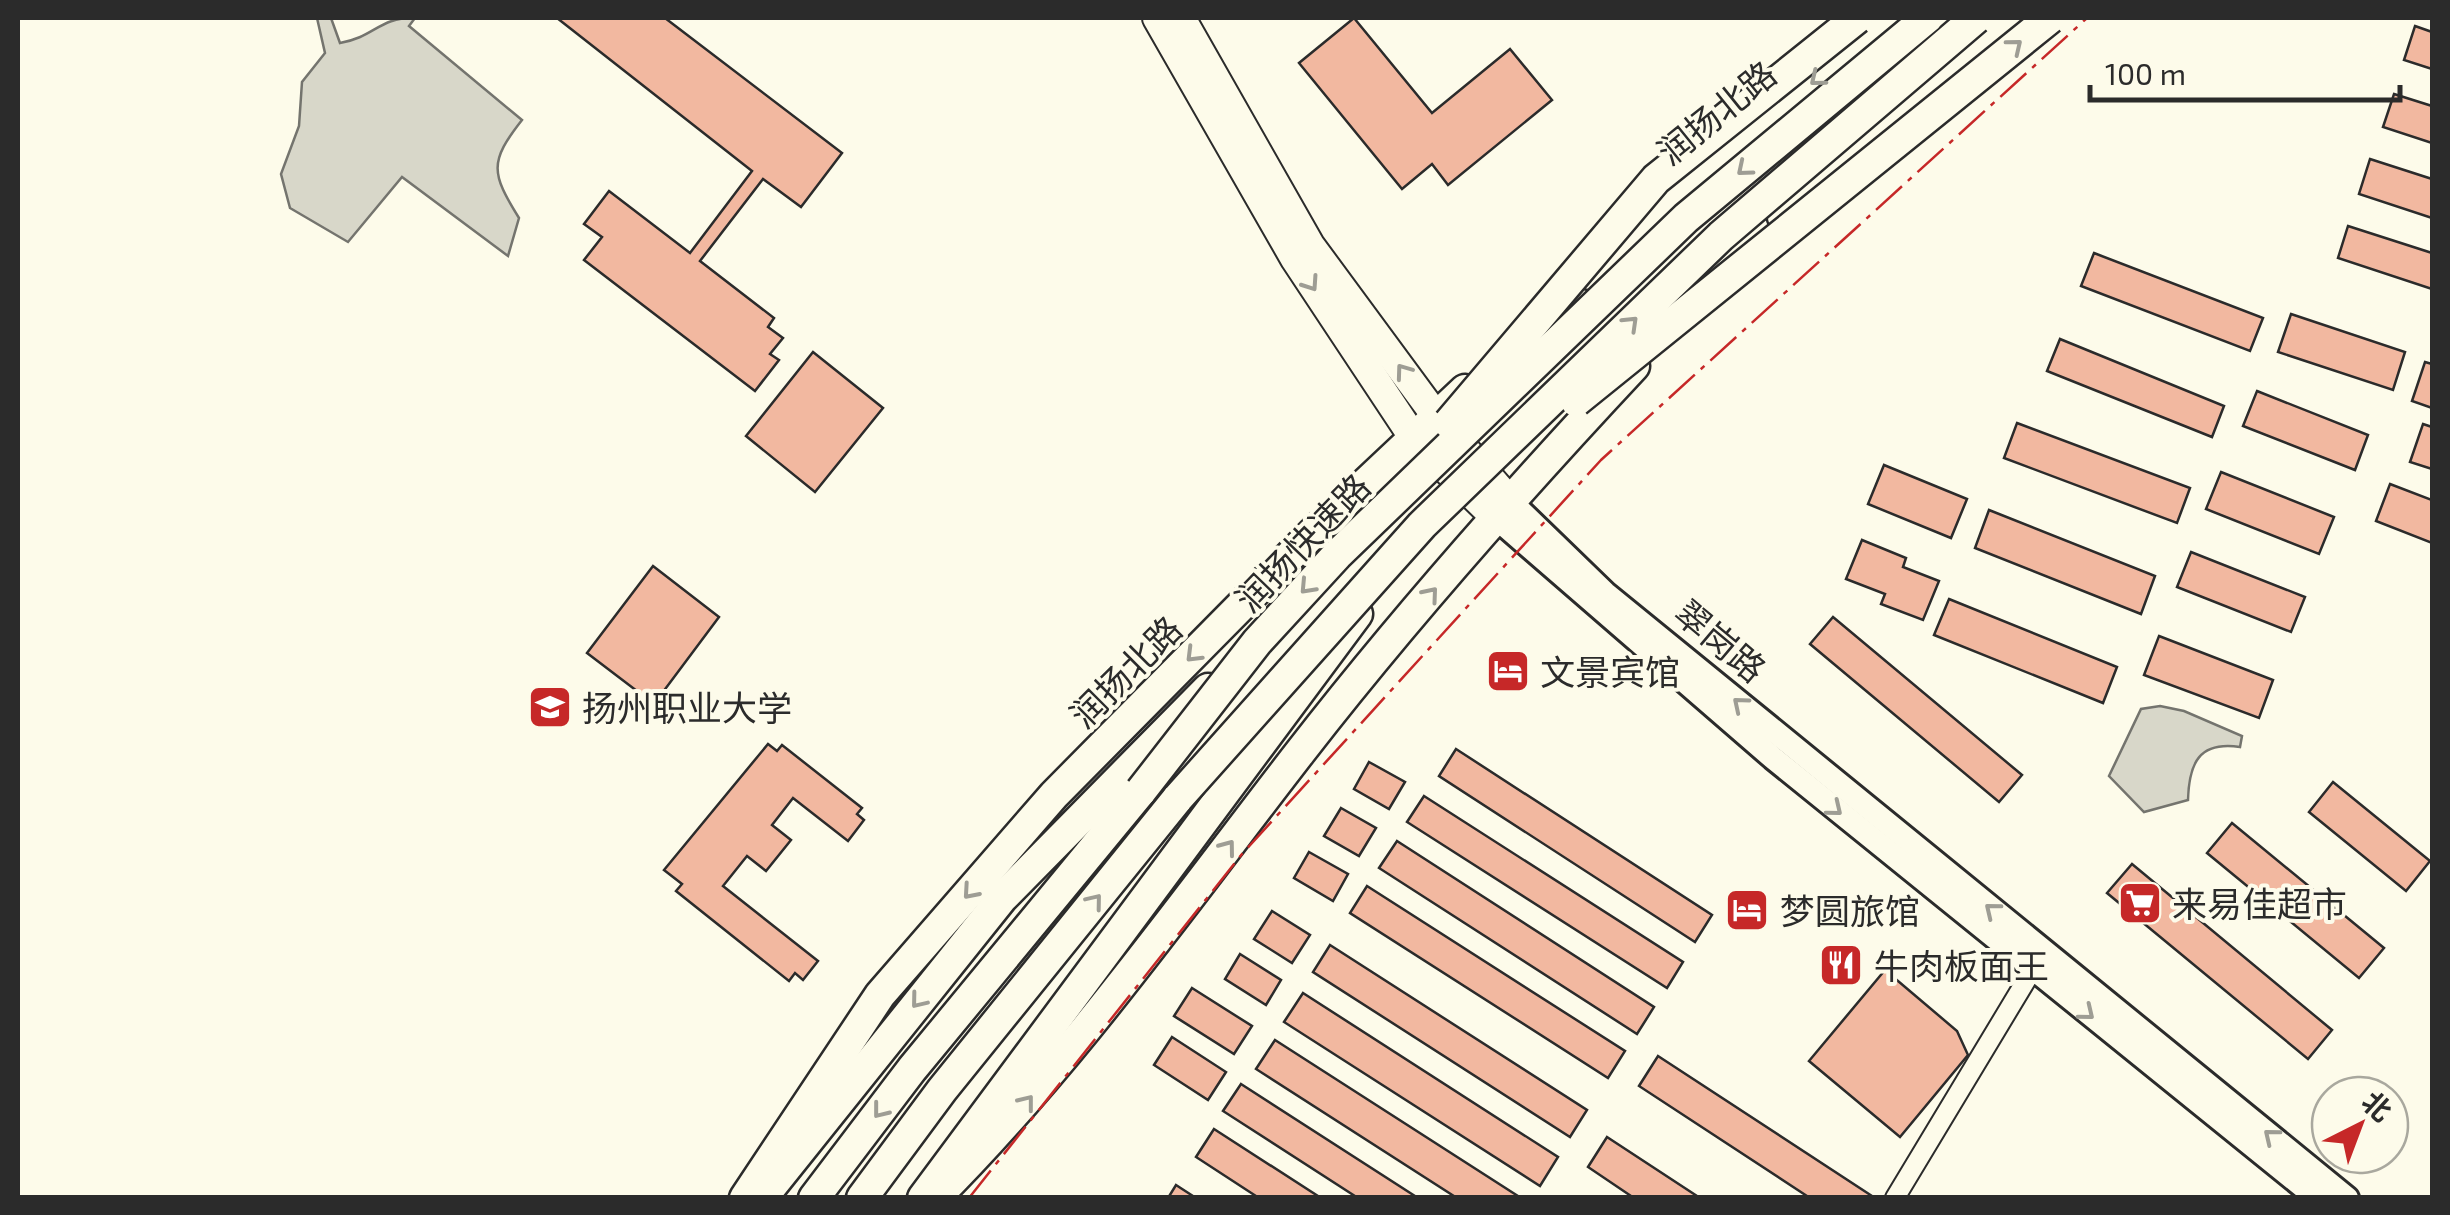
<svg xmlns="http://www.w3.org/2000/svg" width="2450" height="1215" font-family="'Exo 2','Noto Sans SC',sans-serif">
<style>
.water{fill:#d8d7c9;stroke:#74746e;stroke-width:2.5}
.building{fill:#f2b8a0;stroke:#2b2b2b;stroke-width:2.5}
.lines{fill:none;stroke-linecap:round;stroke-linejoin:round}
.minor-casing{stroke:#2b2b2b;stroke-width:22}
.tertiary-casing{stroke:#2b2b2b;stroke-width:28}
.secondary-casing{stroke:#2b2b2b;stroke-width:32}
.primary-casing{stroke:#2b2b2b;stroke-width:35}
.trunk-casing{stroke:#2b2b2b;stroke-width:35}
.minor{stroke:#fdfbea;stroke-width:18}
.tertiary{stroke:#fdfbea;stroke-width:22}
.secondary{stroke:#fdfbea;stroke-width:28}
.primary{stroke:#fdfbea;stroke-width:30}
.trunk{stroke:#fdfbea;stroke-width:30}
.trunk-bridge-casing{stroke:#2b2b2b;stroke-width:35;stroke-linecap:butt}
.trunk-bridge{stroke:#fdfbea;stroke-width:30}
.power{stroke:#c62828;stroke-width:2.5;stroke-dasharray:35 8 5 8;stroke-linecap:butt}
.oneway{stroke:#9e9d94}
.labels{text-anchor:middle;dominant-baseline:central;stroke-width:8;stroke-linejoin:round;paint-order:stroke}
.street-label{font-size:35px;fill:#2b2b2b;stroke:#fdfbea}
.poi-label{font-size:35px;fill:#2b2b2b;stroke:#fdfbea;text-anchor:start}
</style>
<rect width="100%" height="100%" fill="#fdfbea"/>
<g class="water">
<path d="M317,18H331L340,43C375,37 379,17 415,18L409,26L522,120C489,162 491,173 519,218L508,256L402,177L348,242L290,208L281,174L299,126L302,82L325,53Z"/>
<path d="M2160,706L2184,711L2242,736L2240,747C2199,741 2189,763 2188,800L2144,812L2109,776L2141,709Z"/>
</g>
<g class="building">
<polygon points="557,18 665,18 842,153 801,207 763,179 700,261 774,318 768,327 783,338 770,354 779,360 755,391 584,260 602,237 584,224 609,191 690,253 752,171"/>
<polygon points="1354,18 1432,113 1510,49 1552,100 1448,185 1432,164 1402,189 1299,63"/>
<polygon points="2415,26 2432,32 2432,69 2404,60"/>
<polygon points="2394,94 2432,106 2432,143 2383,127"/>
<polygon points="2370,159 2432,179 2432,218 2359,194"/>
<polygon points="2348,226 2432,253 2432,289 2338,258"/>
<polygon points="2094,253 2263,318 2250,351 2081,286"/>
<polygon points="2291,314 2405,352 2393,390 2278,352"/>
<polygon points="2060,339 2224,406 2212,437 2047,371"/>
<polygon points="813,352 883,408 815,492 746,436"/>
<polygon points="2425,362 2432,364 2432,408 2412,401"/>
<polygon points="2257,391 2368,435 2355,470 2243,426"/>
<polygon points="2017,423 2190,488 2177,523 2004,458"/>
<polygon points="2423,424 2432,427 2432,469 2410,462"/>
<polygon points="1884,465 1967,499 1951,538 1868,504"/>
<polygon points="2221,472 2334,517 2319,554 2206,509"/>
<polygon points="2390,484 2432,500 2432,543 2376,521"/>
<polygon points="1989,510 2155,576 2141,614 1975,548"/>
<polygon points="1862,540 1906,558 1903,567 1939,581 1923,620 1881,604 1885,594 1846,579"/>
<polygon points="2191,552 2305,597 2291,632 2177,587"/>
<polygon points="653,566 719,617 654,704 587,653"/>
<polygon points="1949,599 2117,667 2103,703 1934,635"/>
<polygon points="1833,617 2022,775 1999,802 1810,644"/>
<polygon points="2159,636 2273,680 2259,718 2144,675"/>
<polygon points="768,744 777,751 782,745 862,808 857,814 864,820 848,841 793,798 772,825 791,840 766,871 747,856 723,886 818,961 803,980 795,973 789,981 676,891 682,884 664,870"/>
<polygon points="1456,749 1712,915 1695,942 1439,776"/>
<polygon points="1369,762 1405,782 1389,809 1354,789"/>
<polygon points="2333,782 2430,861 2406,891 2309,812"/>
<polygon points="1424,796 1683,962 1667,988 1407,822"/>
<polygon points="1341,808 1376,828 1359,856 1324,836"/>
<polygon points="2232,823 2384,948 2359,978 2207,853"/>
<polygon points="1397,841 1654,1007 1637,1034 1379,868"/>
<polygon points="1309,852 1348,874 1333,901 1294,878"/>
<polygon points="2132,864 2332,1030 2308,1059 2107,893"/>
<polygon points="1367,886 1625,1051 1608,1078 1350,913"/>
<polygon points="1272,911 1310,935 1292,963 1254,939"/>
<polygon points="1330,945 1587,1110 1570,1137 1313,972"/>
<polygon points="1240,954 1281,980 1266,1005 1225,979"/>
<polygon points="1885,970 1957,1031 1968,1055 1900,1137 1809,1061"/>
<polygon points="1192,988 1252,1026 1234,1054 1174,1016"/>
<polygon points="1303,993 1558,1157 1540,1186 1284,1022"/>
<polygon points="1172,1037 1226,1072 1208,1100 1154,1065"/>
<polygon points="1275,1040 1521,1198 1457,1198 1256,1069"/>
<polygon points="1658,1056 1875,1198 1810,1198 1639,1086"/>
<polygon points="1241,1084 1418,1198 1358,1198 1223,1111"/>
<polygon points="1214,1129 1321,1198 1259,1198 1196,1157"/>
<polygon points="1607,1137 1700,1198 1634,1198 1588,1167"/>
<polygon points="1176,1185 1196,1198 1168,1198"/>
</g>
<g class="lines">
<g class="minor-casing">
<polyline id="minor" points="1895,1198 2033,969"/>
</g>
<g class="tertiary-casing">
<g id="tertiary">
<polyline points="1509,500 1605,593 2347,1198"/>
<polyline points="1495,517 1773,758 2317,1198"/>
</g>
</g>
<g class="secondary-casing">
<g id="secondary">
<polyline points="1157,18 1295,259 1413,437 1495,517"/>
<polyline points="1181,18 1310,245 1436,416 1509,500"/>
</g>
</g>
<g class="primary-casing">
<g id="primary">
<polyline points="1783,217 2010,18"/>
<polyline points="1590,274 1675,194 1893,18"/>
<polyline points="745,1198 880,995 1054,795 1313,533 1465,390"/>
<path d="M935,1198C1071,1062 1183,903 1301,751C1405,617 1518,490 1634,366"/>
</g>
</g>
<g class="trunk-casing">
<g id="trunk">
<polyline points="762,1198 1002,898 1208,689"/>
<polyline points="814,1198 912,1069 1141,791"/>
<polyline points="862,1198 942,1090 1178,798"/>
<polyline points="923,1198 1357,614"/>
</g>
</g>
<use href="#minor" class="minor"/>
<use href="#tertiary" class="tertiary"/>
<use href="#secondary" class="secondary"/>
<use href="#primary" class="primary"/>
<use href="#trunk" class="trunk"/>
<g class="trunk-bridge-casing">
<g id="trunk-bridge">
<polyline points="1576,401 2050,18"/>
<polyline points="1449,423 1656,179 1857,18"/>
<polyline points="1141,791 1257,642 1337,555 1686,218 1927,18"/>
<polyline points="1178,798 1422,525 1721,236 1976,18"/>
</g>
</g>
<use href="#trunk-bridge" class="trunk-bridge"/>
<polyline class="power" points="969,1198 1242,854 1601,460 2087,18"/>
</g>
<defs><path id="oneway-chevron" d="M-2-3.5L2.5 0L-2 3.5" fill="none" stroke-width="1.6" stroke-linecap="round" stroke-linejoin="round" transform="scale(2.5)"/></defs>
<g class="oneway">
<use href="#oneway-chevron" transform="translate(2015 46) rotate(-39)"/>
<use href="#oneway-chevron" transform="translate(1817 79) rotate(141)"/>
<use href="#oneway-chevron" transform="translate(1744 169) rotate(140)"/>
<use href="#oneway-chevron" transform="translate(1311 284) rotate(56)"/>
<use href="#oneway-chevron" transform="translate(1631 323) rotate(-44)"/>
<use href="#oneway-chevron" transform="translate(1403 371) rotate(-126)"/>
<use href="#oneway-chevron" transform="translate(1307 587) rotate(133)"/>
<use href="#oneway-chevron" transform="translate(1431 594) rotate(-50)"/>
<use href="#oneway-chevron" transform="translate(1193 655) rotate(135)"/>
<use href="#oneway-chevron" transform="translate(1740 704) rotate(-140)"/>
<use href="#oneway-chevron" transform="translate(1835 809) rotate(39)"/>
<use href="#oneway-chevron" transform="translate(1228 847) rotate(-53)"/>
<use href="#oneway-chevron" transform="translate(970 892) rotate(131)"/>
<use href="#oneway-chevron" transform="translate(1095 901) rotate(-51)"/>
<use href="#oneway-chevron" transform="translate(1992 910) rotate(-141)"/>
<use href="#oneway-chevron" transform="translate(918 1001) rotate(129)"/>
<use href="#oneway-chevron" transform="translate(2087 1013) rotate(39)"/>
<use href="#oneway-chevron" transform="translate(1027 1102) rotate(-52)"/>
<use href="#oneway-chevron" transform="translate(880 1111) rotate(128)"/>
<use href="#oneway-chevron" transform="translate(2271 1136) rotate(-141)"/>
</g>
<defs>
<g id="hotel-square" transform="scale(2.25)"><rect x="-9" y="-9" width="18" height="18" rx="4" fill="#c62828" stroke="#fdfbea"/><path d="M-6-4.5h1.5V1H6V5H4.5V3h-9V5H-6ZM-4 0a1.8 1.8 0 1 1 3.6 0ZM.5 0V-2.5h3Q6-2.5 6 0Z" fill="#fff"/></g>
<g id="university-square" transform="scale(2.25)"><rect x="-9" y="-9" width="18" height="18" rx="4" fill="#c62828" stroke="#fdfbea"/><path d="M0-5L7-2L0 1L-7-2ZM-4 1L0 2.5L4 1V4Q0 6-4 4Z" fill="#fff"/></g>
<g id="supermarket-square" transform="scale(2.25)"><rect x="-9" y="-9" width="18" height="18" rx="4" fill="#c62828" stroke="#fdfbea"/><path d="M-6-5.5h2.5l.6 2H6L4.5 2H-2.5L-4.4-4H-6ZM-1.5 3.2a1.3 1.3 0 1 0 .1 0ZM3 3.2a1.3 1.3 0 1 0 .1 0Z" fill="#fff"/></g>
<g id="restaurant-square" transform="scale(2.25)"><rect x="-9" y="-9" width="18" height="18" rx="4" fill="#c62828" stroke="#fdfbea"/><path d="M-5-6h1v4h1v-4h1v4h1v-4h1v5L-1.5 .5V6h-2V.5L-5-1ZM5-6V6H3V1.5H1.5Q1.5-4 5-6Z" fill="#fff"/></g>
</defs>
<g fill-rule="evenodd">
<use href="#hotel-square" x="1508" y="671"/>
<use href="#university-square" x="550" y="707"/>
<use href="#supermarket-square" x="2140" y="903"/>
<use href="#hotel-square" x="1747" y="910"/>
<use href="#restaurant-square" x="1841" y="965"/>
</g>
<g class="labels">
<g class="street-label">
<text transform="translate(1716 112) rotate(-39)">润扬北路</text>
<text transform="translate(1302 542) rotate(-46)">润扬快速路</text>
<text transform="translate(1721 640) rotate(40)">翠岗路</text>
<text transform="translate(1125 671) rotate(-45)">润扬北路</text>
</g>
<g class="poi-label">
<text x="1540" y="671">文景宾馆</text>
<text x="582" y="707">扬州职业大学</text>
<text x="2172" y="903">来易佳超市</text>
<text x="1780" y="910">梦圆旅馆</text>
<text x="1874" y="965">牛肉板面王</text>
</g>
</g>
<rect width="2450" height="1215" fill="none" stroke="#2b2b2b" stroke-width="40"/>
<g transform="translate(2360 1125) rotate(42)"><circle r="48" fill="#fdfbea" stroke="#a9a89e" stroke-width="2.5"/>
<path d="M0-8L18 38L0 25L-18 38Z" fill="#c62828"/>
<text y="-15" font-size="28" font-weight="bold" text-anchor="middle" fill="#2b2b2b">北</text>
</g>
<path d="M2090 85v15h310v-15" fill="none" stroke="#2b2b2b" stroke-width="5"/>
<text x="2105" y="85" font-size="30" fill="#2b2b2b" stroke="#fdfbea" stroke-width="8" paint-order="stroke">100 m</text>
</svg>
